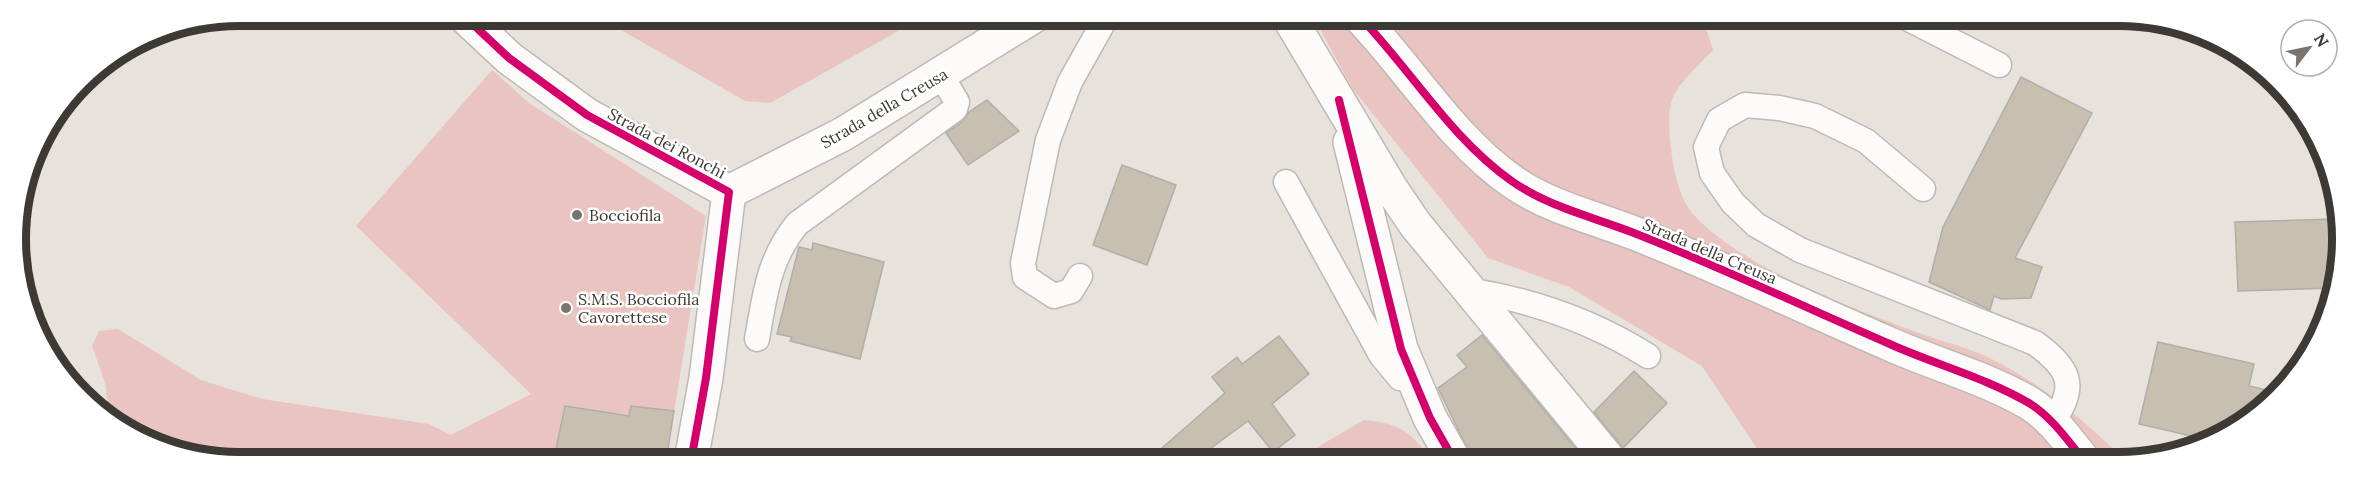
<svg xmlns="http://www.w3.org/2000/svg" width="2357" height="478" font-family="Lora,serif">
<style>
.green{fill:#eac4c1}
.building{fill:#c7bfb0;stroke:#b1ada9;stroke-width:1.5}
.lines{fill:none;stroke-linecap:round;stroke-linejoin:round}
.lane-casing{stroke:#bdb9b5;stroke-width:27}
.street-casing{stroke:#bdb9b5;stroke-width:36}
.lane{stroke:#fcfbfa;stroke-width:24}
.street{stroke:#fcfbfa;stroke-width:33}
.cycleway-casing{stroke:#fff;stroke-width:11}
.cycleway{stroke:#d6006c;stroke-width:8}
.poi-dot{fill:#797470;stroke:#fff;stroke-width:2}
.labels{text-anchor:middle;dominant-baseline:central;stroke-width:5;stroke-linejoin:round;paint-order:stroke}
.street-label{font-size:16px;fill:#3d3935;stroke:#fff}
.poi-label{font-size:16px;fill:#3d3935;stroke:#fff;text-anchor:start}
.rim{fill:none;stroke:#3d3935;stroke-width:8}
</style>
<rect width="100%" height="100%" fill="#e8e2dd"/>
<g class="green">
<polygon points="595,15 925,16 770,103 745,101"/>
<path d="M1313,16H1702L1713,50C1672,93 1664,93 1672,156C1674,174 1681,201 1694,215C1741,267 1855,310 1922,334C1944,342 1969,348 1990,358C2042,384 2086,422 2127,462H1766L1702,366L1569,287L1488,258L1352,88Z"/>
<polygon points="492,70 529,103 706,216 666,461 210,461 140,440 108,415 106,386 92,346 99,331 118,329 201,380 262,399 429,424 451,435 531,394 356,226"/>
<path d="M1364,420C1398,423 1414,432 1431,462H1292Z"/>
</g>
<g class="building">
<polygon points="2021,77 2092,113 2015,258 2042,267 2031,298 2001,299 1994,296 1990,310 1929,282 1943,227"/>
<polygon points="987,100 1019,131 968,165 946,133 963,121 969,112"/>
<polygon points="1122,165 1176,185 1147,265 1093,245"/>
<polygon points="2333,219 2334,288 2238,291 2235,222"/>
<polygon points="813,243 884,262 860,359 790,341 792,337 777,334 799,247 812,250"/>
<polygon points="1482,335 1587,462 1474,462 1438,388 1467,367 1457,355"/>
<polygon points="1279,336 1309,374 1272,404 1295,435 1273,452 1248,421 1192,462 1146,462 1225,393 1212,377 1237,357 1242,364"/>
<polygon points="2158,342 2254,364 2249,386 2280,393 2213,441 2139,424"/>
<polygon points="1634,371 1667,403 1623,448 1594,412"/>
<polygon points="565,406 629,416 631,406 674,411 666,461 606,461 555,454"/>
</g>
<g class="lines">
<g class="lane-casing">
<g id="lane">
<polyline points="1905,17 1999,65"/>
<polyline points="1286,182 1381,355 1400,378 1413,379"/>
<path d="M1923,189L1866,141L1815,116L1779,108L1745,105L1719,120L1706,147L1712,173L1733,203L1756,225L1800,250L2035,343C2069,368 2079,386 2052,422"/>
<polyline points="1080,276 1071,291 1054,296 1025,277 1023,263 1048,140 1070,82 1107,16"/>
<path d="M1468,290C1531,300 1594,322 1648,356"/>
<path d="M757,339C765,295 768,260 797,224L955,109L957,102L941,75"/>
</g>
</g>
<g class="street-casing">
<g id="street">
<polyline points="463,15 509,58 587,115 729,192 706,378 691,461"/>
<polyline points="1288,16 1390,187 1415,224 1611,462"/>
<path d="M1359,16C1411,70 1451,139 1513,182C1549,207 1593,217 1634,233C1721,267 1806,308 1892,345C1937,365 1986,378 2029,403C2052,417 2069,442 2085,462"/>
<polyline points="1350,142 1401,349 1430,418 1455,462"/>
<polyline points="729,192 843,134 1034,16"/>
</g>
</g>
<use href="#lane" class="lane"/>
<use href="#street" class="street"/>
<g class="cycleway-casing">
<g id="cycleway">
<polyline points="463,15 509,58 587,115 729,192 706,378 691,461"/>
<path d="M1359,16C1411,70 1451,139 1513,182C1549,207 1593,217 1634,233C1721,267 1806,308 1892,345C1937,365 1986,378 2029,403C2052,417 2069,442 2085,462"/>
<polyline points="1339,100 1401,349 1430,418 1455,462"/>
</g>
</g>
<use href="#cycleway" class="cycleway"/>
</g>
<g class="poi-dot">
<circle cx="577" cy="215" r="6"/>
<circle cx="566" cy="308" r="6"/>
</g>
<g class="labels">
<g class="street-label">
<text transform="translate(884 108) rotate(-30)">Strada della Creusa</text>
<text transform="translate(667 143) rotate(28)">Strada dei Ronchi</text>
<text transform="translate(1710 251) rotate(23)">Strada della Creusa</text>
</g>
<g class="poi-label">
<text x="589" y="215">Bocciofila</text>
<text x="578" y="299">S.M.S. Bocciofila<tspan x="578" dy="18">Cavorettese</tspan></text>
</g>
</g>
<path d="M0 0H2357V478H0ZM239 26H2119A213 213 0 0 1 2332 239V239A213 213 0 0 1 2119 452H239A213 213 0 0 1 26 239V239A213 213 0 0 1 239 26Z" fill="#fff" fill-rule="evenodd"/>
<path class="rim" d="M239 26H2119A213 213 0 0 1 2332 239V239A213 213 0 0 1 2119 452H239A213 213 0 0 1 26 239V239A213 213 0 0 1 239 26Z"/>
<g transform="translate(2309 48) rotate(58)"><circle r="28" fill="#ffffff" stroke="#b1b0ae" stroke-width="1.5"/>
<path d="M0-4.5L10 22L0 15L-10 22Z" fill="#797470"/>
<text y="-9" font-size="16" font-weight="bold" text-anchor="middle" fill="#3d3935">N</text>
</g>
</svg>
